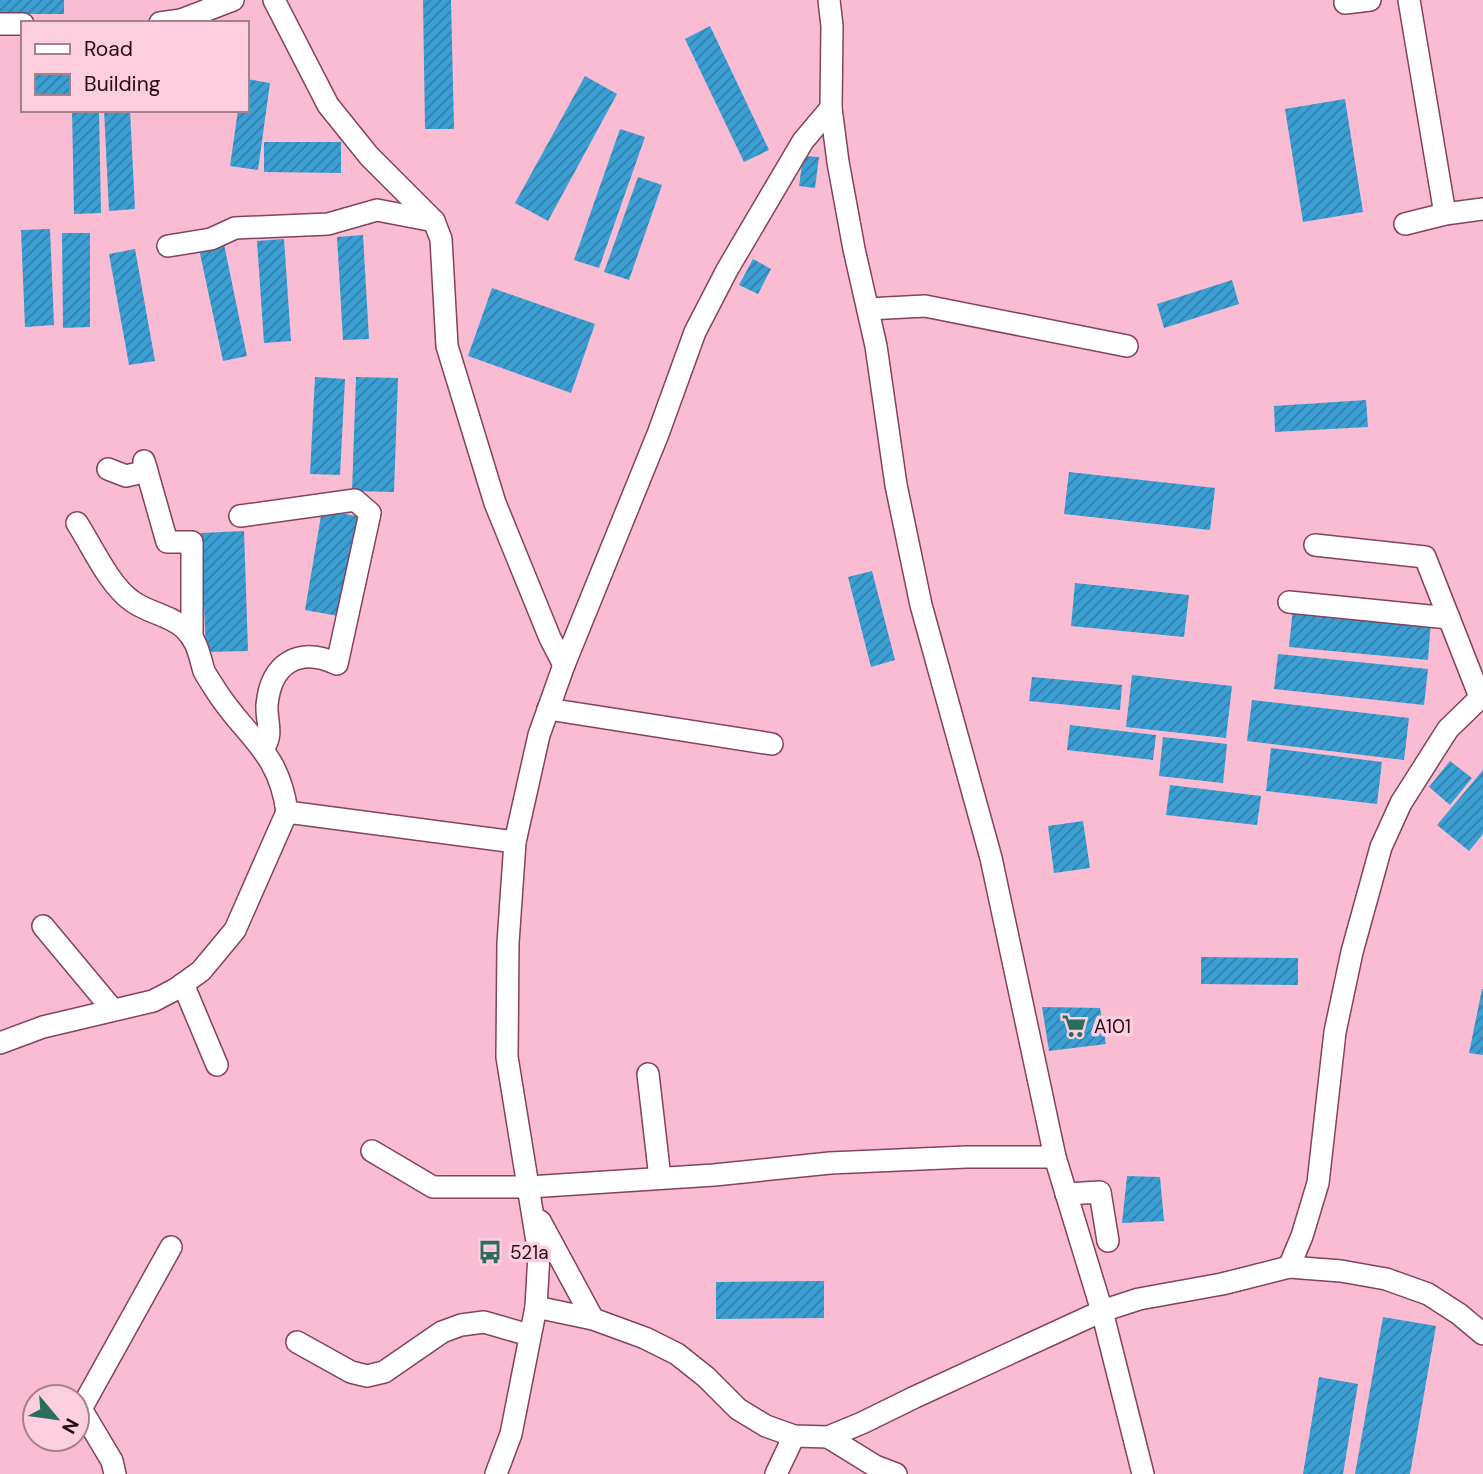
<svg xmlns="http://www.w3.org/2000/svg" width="1483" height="1474" font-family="'DM Sans',sans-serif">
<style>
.building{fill:url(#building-hatch)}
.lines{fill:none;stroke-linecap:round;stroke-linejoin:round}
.minor-casing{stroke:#83425d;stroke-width:24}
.minor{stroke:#fff;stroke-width:21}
.labels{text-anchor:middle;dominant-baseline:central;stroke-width:7;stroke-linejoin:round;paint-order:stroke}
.poi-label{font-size:19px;fill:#260b17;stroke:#fdcede;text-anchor:start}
</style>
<defs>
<pattern id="building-hatch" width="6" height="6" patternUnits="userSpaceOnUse" patternTransform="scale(1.75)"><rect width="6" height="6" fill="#3b9fd3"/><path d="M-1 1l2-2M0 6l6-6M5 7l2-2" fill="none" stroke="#3180aa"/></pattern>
</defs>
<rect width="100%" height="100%" fill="#f9bcd2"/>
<g class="building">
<rect x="0" y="0" width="64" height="14"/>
<polygon points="423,0 451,0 454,129 425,129"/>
<polygon points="710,26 769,150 744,162 685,39"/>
<polygon points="585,76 617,94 548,221 515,203"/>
<polygon points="247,79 270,83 258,170 230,166 238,110 247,110"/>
<polygon points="1345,99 1363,212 1303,222 1285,109"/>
<polygon points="72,110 99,110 101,213 74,214"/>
<polygon points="104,110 130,110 135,209 109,211"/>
<polygon points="620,129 645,137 599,268 574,260"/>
<polygon points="264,142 341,142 341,173 264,172"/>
<polygon points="803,156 819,157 815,188 799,186"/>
<polygon points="638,177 662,185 629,280 604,272"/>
<polygon points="50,229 54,325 25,327 21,230"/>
<polygon points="62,233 90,233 90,327 63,328"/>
<polygon points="363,235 369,339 343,340 337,237"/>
<polygon points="284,239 291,341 264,343 257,241"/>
<polygon points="224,244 247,356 223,361 199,249"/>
<polygon points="135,249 155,361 129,365 109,254"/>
<polygon points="753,259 771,269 758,294 739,285"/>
<polygon points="1232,280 1239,304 1164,328 1157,304"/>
<polygon points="492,288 595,324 571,393 468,356"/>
<polygon points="315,377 345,379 340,475 310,474"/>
<polygon points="356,377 398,378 394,492 352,491"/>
<polygon points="1366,400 1368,427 1275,432 1274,406"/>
<polygon points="1069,472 1215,488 1210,530 1064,514"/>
<polygon points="322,510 362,517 344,617 305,610"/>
<polygon points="244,531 248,651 206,652 201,533"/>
<polygon points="872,571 895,660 871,667 848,577"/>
<polygon points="1075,583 1189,595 1184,637 1071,626"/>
<polygon points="1293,608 1431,620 1428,660 1289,647"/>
<polygon points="1278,654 1428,669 1424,705 1274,689"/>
<polygon points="1132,675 1232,686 1226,738 1126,727"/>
<polygon points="1032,677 1122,685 1120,710 1029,701"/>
<polygon points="1252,700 1409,718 1404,760 1247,741"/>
<polygon points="1070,725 1156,735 1153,760 1067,750"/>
<polygon points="1163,737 1227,744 1223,783 1159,776"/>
<polygon points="1271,748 1382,762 1377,804 1266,791"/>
<polygon points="1450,761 1472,778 1450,805 1429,787"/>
<polygon points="1483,770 1483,834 1469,851 1437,825"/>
<polygon points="1170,785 1261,796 1257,825 1166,815"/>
<polygon points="1083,821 1090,868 1054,873 1048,826"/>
<polygon points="1201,957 1298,958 1298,985 1201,984"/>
<polygon points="1482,989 1483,989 1483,1055 1469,1053"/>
<polygon points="1042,1007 1100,1008 1106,1044 1049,1051"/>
<polygon points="1127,1176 1160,1177 1164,1221 1122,1223"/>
<polygon points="824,1281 824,1318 716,1319 716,1282"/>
<polygon points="1383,1317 1436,1326 1410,1474 1355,1474"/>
<polygon points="1319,1377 1358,1384 1343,1474 1303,1474"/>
</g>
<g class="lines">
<g class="minor-casing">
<g id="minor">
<polyline points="274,0 328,105 369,156 434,221 441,239 447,346 495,503 550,638 564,665"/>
<polyline points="829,0 832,26 831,108 838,162 854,249 876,346 896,485 921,605 991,858 1055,1157 1102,1311 1143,1474"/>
<polyline points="1409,0 1445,214"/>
<polyline points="1345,3 1370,0"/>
<polyline points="160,23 181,20 233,0"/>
<polyline points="0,24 23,24"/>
<polyline points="1405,224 1445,214 1483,209"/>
<polyline points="168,246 211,239 235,228 328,224 377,210 434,221"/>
<polyline points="868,309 925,306 1127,346"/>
<polyline points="144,461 167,542 192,542 192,637"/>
<polyline points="108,469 126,476 147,471"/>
<path d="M240,516L355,500L370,513L337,664C299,646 271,663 267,705C266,720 274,736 263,748"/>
<path d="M77,523C92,546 109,585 132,601C148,613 170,615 184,628C198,641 199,655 204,671C207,677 212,684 215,689C245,737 279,750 287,812"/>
<polyline points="1315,545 1425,557 1480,697"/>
<polyline points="1289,602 1449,618"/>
<polyline points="548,709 772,744"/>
<polyline points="43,926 113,1010"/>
<polyline points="183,984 217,1065"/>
<polyline points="0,1043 43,1027 153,1001 176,989 201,971 235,930 287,812 515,842"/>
<polyline points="648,1074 660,1178"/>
<polyline points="372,1151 433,1187 529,1187 714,1175 830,1163 966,1157 1055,1157"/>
<polyline points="1066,1194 1100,1192 1108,1241"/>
<polyline points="540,1221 593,1319"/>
<polyline points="1289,1267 1302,1236 1318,1183 1335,1032 1352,952 1381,847 1401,803 1448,729 1483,695"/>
<polyline points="536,1307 593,1319 645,1338 677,1354 706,1377 738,1409 766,1426 794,1436 828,1437 862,1423 915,1397 1102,1311 1139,1299 1222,1284 1289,1267 1341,1271 1386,1279 1428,1294 1459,1314 1483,1334"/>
<polyline points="297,1342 351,1372 367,1376 384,1372 442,1332 461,1325 484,1322 529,1335"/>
<polyline points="828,1437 875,1466 896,1474"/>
<polyline points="115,1474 112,1461 81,1409 171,1247"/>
<polyline points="496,1474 511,1434 536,1307 539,1254 507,1057 508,943 515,842 539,735 564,665 658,434 695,332 727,270 803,141 831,108"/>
<polyline points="776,1474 794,1436"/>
</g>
</g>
<use href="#minor" class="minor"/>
</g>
<defs>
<g id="supermarket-bare" transform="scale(1.89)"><path d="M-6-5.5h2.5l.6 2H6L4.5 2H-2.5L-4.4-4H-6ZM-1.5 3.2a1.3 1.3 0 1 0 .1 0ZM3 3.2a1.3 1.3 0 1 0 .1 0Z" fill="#2a6d5d" stroke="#fdcede" stroke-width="2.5" paint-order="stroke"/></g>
<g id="bus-bare" transform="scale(1.89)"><path d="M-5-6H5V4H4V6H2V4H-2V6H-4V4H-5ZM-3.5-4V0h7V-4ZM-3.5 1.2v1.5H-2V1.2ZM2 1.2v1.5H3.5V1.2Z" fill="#2a6d5d" stroke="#fdcede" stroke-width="2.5" paint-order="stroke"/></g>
</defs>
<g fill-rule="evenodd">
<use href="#supermarket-bare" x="1074" y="1026"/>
<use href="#bus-bare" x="490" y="1252"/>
</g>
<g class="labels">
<g class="poi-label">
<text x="1094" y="1026">A101</text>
<text x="510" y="1252">521a</text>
</g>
</g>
<rect x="21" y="21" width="228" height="91" fill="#fdcede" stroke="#a7808e" stroke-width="2"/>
<rect x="35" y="44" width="35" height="10" fill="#ffffff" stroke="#a7808e" stroke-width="2"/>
<text x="84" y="56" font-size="21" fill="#260b17">Road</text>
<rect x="35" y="74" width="35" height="21" fill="url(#building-hatch)" stroke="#a7808e" stroke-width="2"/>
<text x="84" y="91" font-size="21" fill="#260b17">Building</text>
<g transform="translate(56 1418) rotate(119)"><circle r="33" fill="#fdcede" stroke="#a7808e" stroke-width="2"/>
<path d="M0-5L12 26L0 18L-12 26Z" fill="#2a6d5d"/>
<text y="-10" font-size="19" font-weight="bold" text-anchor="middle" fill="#260b17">N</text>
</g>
</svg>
